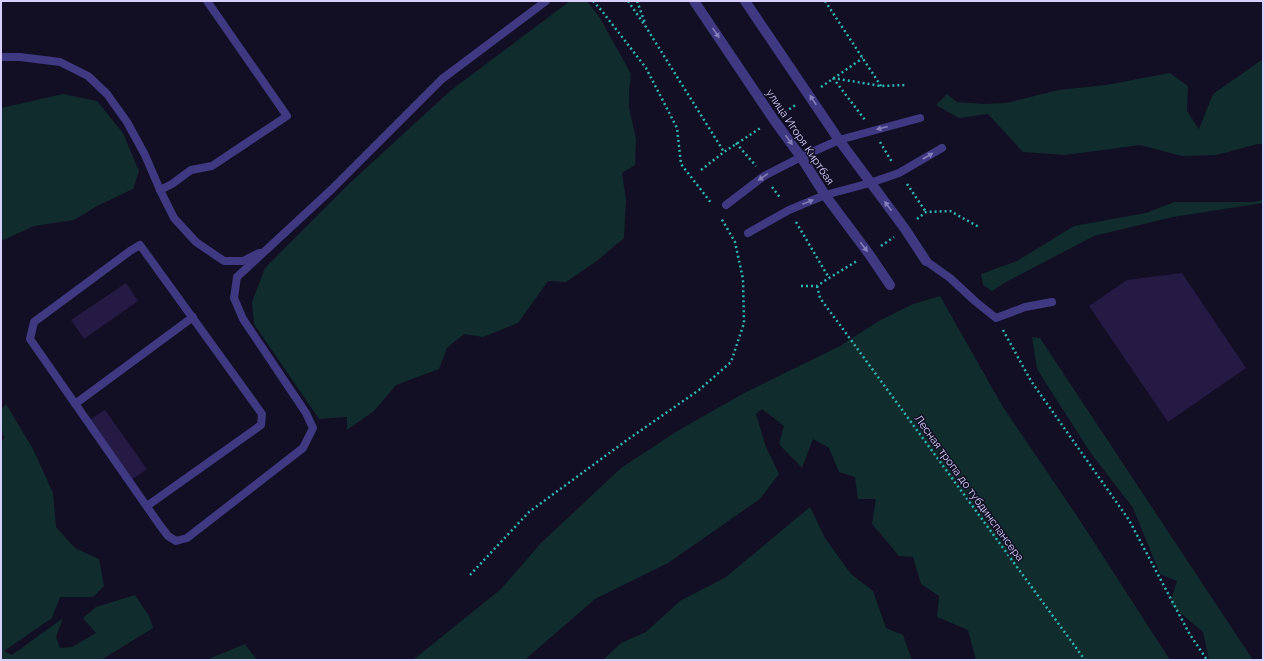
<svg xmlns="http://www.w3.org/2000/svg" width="1264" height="661" font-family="Raleway,sans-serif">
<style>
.green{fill:#112c2d}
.building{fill:#241a44}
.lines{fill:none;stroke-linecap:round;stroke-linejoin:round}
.path{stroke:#2eb5b4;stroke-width:2.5;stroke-dasharray:2 3;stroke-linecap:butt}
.service{stroke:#3f3982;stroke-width:8}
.minor{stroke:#3f3982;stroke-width:10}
.oneway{fill:#837dba}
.labels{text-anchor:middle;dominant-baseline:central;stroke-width:3;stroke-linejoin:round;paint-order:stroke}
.street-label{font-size:11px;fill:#d7d0ff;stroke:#120e23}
</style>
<rect width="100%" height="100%" fill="#120e23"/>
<g class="green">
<polygon points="570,1 587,1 600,18 631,74 629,91 629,108 636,139 635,165 622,173 626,200 624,238 598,260 566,282 548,281 518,323 483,337 464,334 447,348 439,369 396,385 374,411 347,430 347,417 319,419 254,324 252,302 265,268 351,182 450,91"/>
<polygon points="1263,59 1263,144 1258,144 1216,155 1182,156 1140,145 1065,155 1023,152 988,114 959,118 936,105 947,94 957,102 984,104 1006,103 1058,90 1106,85 1170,73 1188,86 1187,111 1199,129 1213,94"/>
<polygon points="63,94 97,101 123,133 139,171 133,189 97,206 74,220 34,226 1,241 1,108"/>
<polygon points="1263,200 1263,203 1173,217 1094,236 1006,282 992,291 983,285 981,274 1017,261 1074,226 1146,213 1174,202 1253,202"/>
<polygon points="940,296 1003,407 1079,519 1170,660 976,660 968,630 937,617 939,596 921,584 913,557 899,556 872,524 876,499 858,499 855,477 839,472 829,448 813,439 802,468 779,444 784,426 762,409 756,414 766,447 779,474 760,499 668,563 595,599 527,658 527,660 413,660 501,589 541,543 621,468 679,430 746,392 840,346 877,322 913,304"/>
<polygon points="1032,337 1040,338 1253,660 1209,660 1203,632 1170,604 1177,581 1160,574 1133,508 1090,452 1037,369"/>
<polygon points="6,404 33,449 53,493 56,527 75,548 99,559 104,586 93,597 60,597 52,618 4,651 12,655 63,618 56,637 60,648 72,647 96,633 83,618 96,607 135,595 149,616 153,628 101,660 1,660 1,443 4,438 1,426 1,410"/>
<polygon points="810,507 825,538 851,574 873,591 886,628 903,635 912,660 603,660 621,643 646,632 680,601 726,577"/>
<polygon points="245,644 257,660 208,660 211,658"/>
</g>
<g class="building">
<polygon points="1182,273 1246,368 1168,422 1089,306 1127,280"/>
<polygon points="126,283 138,301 84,339 71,320"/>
<polygon points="105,410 147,469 130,481 88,421"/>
</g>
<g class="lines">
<g class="path">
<polyline points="593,1 602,11 646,68 677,128 681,164 712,204"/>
<polyline points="628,1 646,27 724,152"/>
<polyline points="637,1 645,23"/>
<polyline points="825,1 881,86"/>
<polyline points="833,78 865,120"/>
<polyline points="833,78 881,86 906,85"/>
<polyline points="821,87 863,58"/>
<polyline points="785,112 797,104"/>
<polyline points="880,142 892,162"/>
<polyline points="736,143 756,166"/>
<polyline points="701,170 724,152 762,127"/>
<polyline points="907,184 926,212"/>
<polyline points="772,187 781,199"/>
<polyline points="917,219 926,212 950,211 979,227"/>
<polyline points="796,222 829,278"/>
<polyline points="881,246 894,237"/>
<polyline points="801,286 817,286 829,278 857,261"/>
<polyline points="817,286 820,298 840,325 1085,660"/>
<polyline points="1003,330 1031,381 1129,520 1189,633 1207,660"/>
<polyline points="470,575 529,512 627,440 699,390 731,362 744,323 743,279 735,242 721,218"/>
</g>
<g class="service">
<polyline points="1,57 20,57 60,62 88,76 107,94 127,122 145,155 160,190 174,218 196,242 224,261 243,261 259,253"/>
<polyline points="160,190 172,184 191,170 212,166 287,116 207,1"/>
<polyline points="726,205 764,176 801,157 839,140 920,118"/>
<polyline points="748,233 789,210 825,195 870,183 899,173 942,148"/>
<polyline points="926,261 950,278 976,302 996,318 1025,307 1052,302"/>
<polyline points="75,404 193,317"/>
<polyline points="147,506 261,425 262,414 140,245 130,251 34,322 30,339 159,524 168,536 176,541 187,538 303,448 313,428 306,413 243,319 234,298 237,277 331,190 442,79 546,1"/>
</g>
<g class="minor">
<polyline points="694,1 774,120 801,157 825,195 869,254 890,285"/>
<polyline points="745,1 839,140 905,229 926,261"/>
</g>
</g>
<defs><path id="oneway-solid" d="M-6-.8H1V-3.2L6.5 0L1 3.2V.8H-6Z"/></defs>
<g class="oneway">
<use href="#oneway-solid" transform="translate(716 33) rotate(56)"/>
<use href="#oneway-solid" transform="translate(813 100) rotate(-123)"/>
<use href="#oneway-solid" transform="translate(882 128) rotate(165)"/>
<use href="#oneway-solid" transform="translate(789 140) rotate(54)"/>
<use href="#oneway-solid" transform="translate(928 156) rotate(-30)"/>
<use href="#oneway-solid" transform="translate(763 177) rotate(146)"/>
<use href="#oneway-solid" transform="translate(808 202) rotate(-22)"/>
<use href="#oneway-solid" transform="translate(888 206) rotate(-127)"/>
<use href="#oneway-solid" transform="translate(864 247) rotate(53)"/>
</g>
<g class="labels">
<g class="street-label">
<text transform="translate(800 137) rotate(56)">улица Игоря Киртбая</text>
<text transform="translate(969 488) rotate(54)">Лесная тропа до тубдинспансера</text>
</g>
</g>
<rect width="1264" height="661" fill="none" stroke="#d7d0ff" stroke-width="4"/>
</svg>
